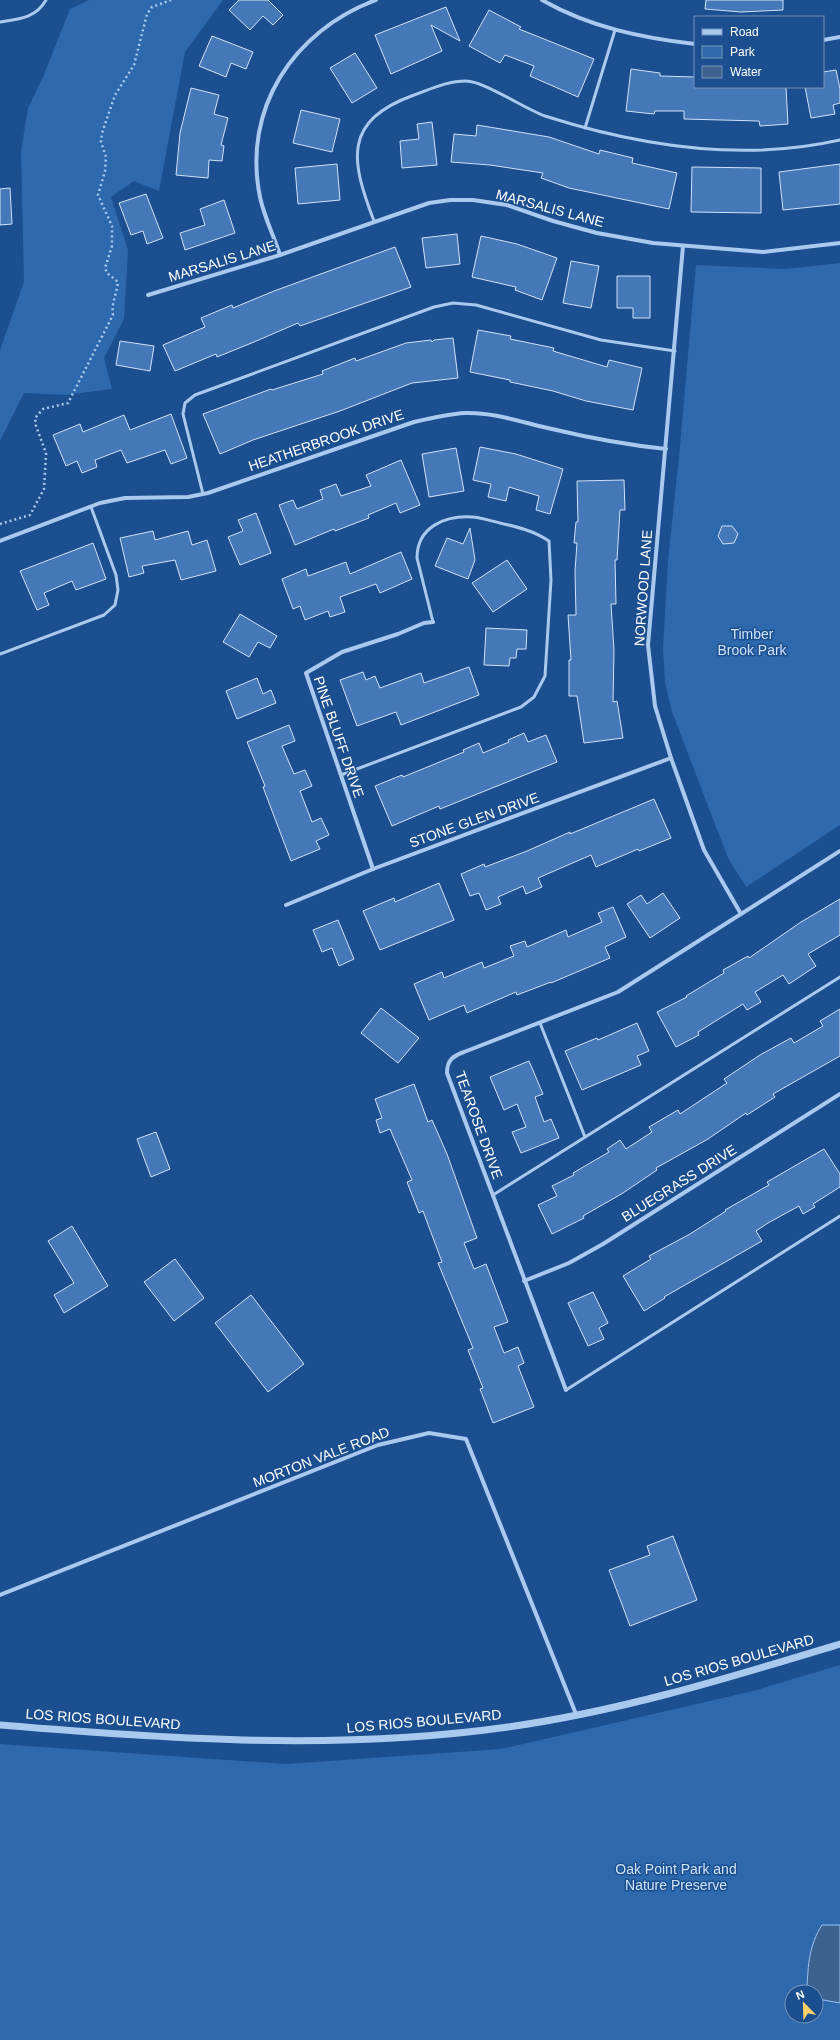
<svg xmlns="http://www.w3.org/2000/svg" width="840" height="2040" font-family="Arial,sans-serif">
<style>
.green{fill:#2e69ad;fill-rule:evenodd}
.water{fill:#3c6290;stroke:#9cc4f0}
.building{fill:#4478b7;stroke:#cfe3fa}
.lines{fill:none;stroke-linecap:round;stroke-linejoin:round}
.path{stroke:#a9c9ee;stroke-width:2.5;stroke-dasharray:2 3;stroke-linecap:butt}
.service{stroke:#a9c9ee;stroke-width:3}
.minor{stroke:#a9c9ee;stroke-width:4}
.tertiary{stroke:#a9c9ee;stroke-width:7}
.labels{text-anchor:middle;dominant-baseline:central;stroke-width:3;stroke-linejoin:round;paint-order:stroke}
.street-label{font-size:14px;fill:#fff;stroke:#1b4f8f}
.park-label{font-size:14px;fill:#cfe3fa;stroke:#1b4f8f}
</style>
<rect width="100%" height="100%" fill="#1b4f8f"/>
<g class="green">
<polygon points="89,0 223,0 185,52 159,191 134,181 111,197 128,250 124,319 104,358 112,389 65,395 24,393 0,441 0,350 24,282 21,151 28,108 43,77 70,9"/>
<polygon points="840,263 840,825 746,887 728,858 672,712 665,682 663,649 668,561 679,457 696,265 785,269"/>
<path d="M840,1665V2040H0V1744L286,1764L501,1749L753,1691ZM792,1992H816V2016H792Z"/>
</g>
<path class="water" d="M822,1925H840V2003L818,1999L816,1992H810L807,1988C808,1966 809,1945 822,1925Z"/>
<g class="building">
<polygon points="239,0 268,0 283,15 273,25 263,16 250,30 229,10"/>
<polygon points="706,0 783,0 783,10 741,12 705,9"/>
<polygon points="446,7 460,41 431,25 442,51 391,74 375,35"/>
<polygon points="489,10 521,27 519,29 594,59 578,97 530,76 534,66 505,55 500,63 469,46"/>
<polygon points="212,36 253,52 246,69 231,63 226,77 199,66"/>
<polygon points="355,53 377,88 352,103 330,68"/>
<polygon points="631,69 660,73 660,76 695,77 695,87 786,87 788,124 760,126 759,121 684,119 684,111 655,111 654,114 626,111"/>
<polygon points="836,70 840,89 840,103 833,105 835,114 811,118 805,87 823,87 823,72"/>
<polygon points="191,88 219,95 214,114 228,118 221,145 224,146 222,161 209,160 208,178 176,175 180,133"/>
<polygon points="301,110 340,119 332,152 293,143"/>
<polygon points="432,122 437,165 402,168 400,141 419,139 417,124"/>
<polygon points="477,125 549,137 599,154 600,150 633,158 632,163 677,173 669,209 569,188 541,178 543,173 490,165 451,162 454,134 476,136"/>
<polygon points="337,164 340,200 298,204 295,168"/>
<polygon points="840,164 840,204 783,210 779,172"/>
<polygon points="692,167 761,168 761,213 691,212"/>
<polygon points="10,188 12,224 0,225 0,189"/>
<polygon points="146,194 163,238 147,244 143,231 131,235 119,203"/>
<polygon points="224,200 235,233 185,250 180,233 205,225 200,209"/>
<polygon points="457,234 460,264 426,268 422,238"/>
<polygon points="481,236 517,244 557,258 542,300 515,290 516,287 472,277"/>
<polygon points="395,247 411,287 300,326 298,323 254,342 217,357 216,354 175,371 163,345 205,327 201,318 232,305 233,308 274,291"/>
<polygon points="571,261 599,266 591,308 563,303"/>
<polygon points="617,276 650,276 650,318 633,318 633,308 617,308"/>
<polygon points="478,330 511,336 510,339 554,348 553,351 607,367 609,360 642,368 633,410 586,401 553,391 510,382 510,380 470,372"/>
<polygon points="453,338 458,378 412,383 340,411 253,440 220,454 203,414 271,389 272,390 323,374 322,371 355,358 356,361 406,343 431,340 432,342 434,340"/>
<polygon points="120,341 154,346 150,371 116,365"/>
<polygon points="171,414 187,458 171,464 165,450 127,463 121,450 95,460 97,467 82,473 77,461 66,466 53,435 80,424 83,432 124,415 130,430"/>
<polygon points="480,447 516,454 563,469 550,514 536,510 539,496 509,487 506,501 488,497 491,484 473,480"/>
<polygon points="456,448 464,491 429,497 422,454"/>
<polygon points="401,460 420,505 400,513 396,503 368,515 369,518 335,531 334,529 295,545 279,505 293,500 297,509 323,499 320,490 336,484 341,496 371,486 366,475"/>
<polygon points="624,480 625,510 620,510 617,560 615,560 616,604 611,604 614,650 613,702 617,701 623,738 584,743 577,696 569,696 569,660 571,660 568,615 576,615 575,571 577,543 574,543 576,522 578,522 577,481"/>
<polygon points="256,513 271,553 240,565 228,537 243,531 238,520"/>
<polygon points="722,526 732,526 738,534 734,543 723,544 718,536"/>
<polygon points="470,528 475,560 468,579 435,566 447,538 463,544"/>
<polygon points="153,531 155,540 188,531 192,545 207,540 216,571 181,580 175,560 142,566 144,573 129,577 120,538"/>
<polygon points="93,543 106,579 76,590 72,581 44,593 49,605 37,610 20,571"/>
<polygon points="401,552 412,579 380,593 376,584 340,597 345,612 330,617 328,611 305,620 300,606 293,609 282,579 306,569 308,576 346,562 350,574"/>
<polygon points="507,560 527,589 493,612 472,583"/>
<polygon points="240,614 277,636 270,648 258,642 249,657 223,642"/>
<polygon points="486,628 527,630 526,649 517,649 516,658 510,658 509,666 484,665"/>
<polygon points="469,667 479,695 401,725 396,712 357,726 340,680 363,672 366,680 375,676 380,688 421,673 424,683"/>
<polygon points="257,678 263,694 271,690 276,703 237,719 226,691"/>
<polygon points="289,725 295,741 282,746 294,774 305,770 312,786 300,791 312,822 321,818 329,835 316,841 320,849 291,861 263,787 265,786 247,742"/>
<polygon points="524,733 528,742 546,735 557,762 440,809 439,806 392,826 375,786 402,775 403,777 464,752 463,750 479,743 483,753 509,742 508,740"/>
<polygon points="654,799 671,838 639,851 638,849 596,867 591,855 538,878 542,887 526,894 523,886 498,897 501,904 486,910 479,893 470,896 461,874 484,864 485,867 527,851 570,832 570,834"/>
<polygon points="439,883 454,920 380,950 363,911 394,898 395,902"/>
<polygon points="663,893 680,918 650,938 627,904 641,895 647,904"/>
<polygon points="840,899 840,935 808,954 816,966 789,984 783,975 755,992 761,1002 747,1010 743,1004 698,1032 699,1035 676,1047 657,1012 687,997 686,996 724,973 723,970 748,956 749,958 801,922"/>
<polygon points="613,907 626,937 605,947 610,958 551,983 551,982 517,995 516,992 467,1013 464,1005 429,1020 414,984 442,972 444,978 482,962 484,968 514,956 510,946 525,941 527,947 566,930 568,937 602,922 598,913"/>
<polygon points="338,920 354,959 339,966 332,948 322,952 313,930"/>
<polygon points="381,1008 419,1038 398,1063 361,1033"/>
<polygon points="840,1009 840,1056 773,1094 775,1097 747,1115 746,1113 708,1139 656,1168 657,1170 623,1193 583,1216 584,1218 552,1234 538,1205 557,1196 552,1186 574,1175 573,1173 609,1152 607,1149 620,1140 626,1149 652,1132 649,1127 678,1110 680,1114 727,1083 724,1079 760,1055 791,1038 794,1043 823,1026 820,1021"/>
<polygon points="637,1023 649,1051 637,1056 641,1065 582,1090 565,1051 597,1038 598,1040"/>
<polygon points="529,1061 543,1094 535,1097 544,1122 551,1119 559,1138 521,1153 512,1132 526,1127 517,1104 504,1110 490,1077"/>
<polygon points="414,1084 428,1122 432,1120 447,1154 477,1238 464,1243 474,1269 486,1264 508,1322 494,1327 504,1353 518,1347 524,1363 518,1366 534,1407 493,1423 480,1389 483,1388 468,1350 473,1348 438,1263 442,1262 423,1211 419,1213 407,1182 412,1180 390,1129 380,1133 376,1120 382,1118 375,1099"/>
<polygon points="156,1132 170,1169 151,1177 137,1139"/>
<polygon points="824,1149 840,1174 840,1187 813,1204 815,1207 803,1214 799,1206 768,1223 756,1231 762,1241 664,1297 665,1298 644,1311 623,1276 651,1259 649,1256 690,1234 726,1211 725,1210 769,1185 767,1182"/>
<polygon points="72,1226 108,1286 64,1313 54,1295 74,1283 48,1241"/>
<polygon points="175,1259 204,1298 174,1321 144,1282"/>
<polygon points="593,1292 608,1323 599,1328 604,1339 588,1346 568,1303"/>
<polygon points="251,1295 304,1364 268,1392 215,1323"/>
<polygon points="673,1536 697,1600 630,1626 609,1570 650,1555 647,1546"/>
</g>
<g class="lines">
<path class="path" d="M0,524L30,515L44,489L46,453L36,426L35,418L43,409L68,403L113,315C111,302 117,294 118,282L107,273L105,268L112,246V226L98,195L105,171L106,157L101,142L102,133L115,95L134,65L147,14L152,7L171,0"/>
<g class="service">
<path d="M0,22C19,19 36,18 46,0"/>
<polyline points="585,128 615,30"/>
<path d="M374,221C351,161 342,121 414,95C431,89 447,81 466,81C484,81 525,109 545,116C639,146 743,162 840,140"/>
<polyline points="203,494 183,414 185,403 195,395 434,307 453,303 476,305 601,340 675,351"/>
<polyline points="0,654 104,615 115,605 118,590 116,575 91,507"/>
<path d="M341,775L521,707L534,697L545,676L551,580L549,541C534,531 518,527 500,523C492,521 482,518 473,517C445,515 417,527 417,558L433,622"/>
<polyline points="540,1023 585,1137"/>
<polyline points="493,1195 840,977"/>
<polyline points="566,1390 840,1216"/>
</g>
<g class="minor">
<path d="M542,0C589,27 642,38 695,44"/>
<polyline points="823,40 840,37"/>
<polyline points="683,246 648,645 655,706 671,758 704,850 741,914"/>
<path d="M280,255C274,236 264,217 260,197C242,109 293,31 376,0"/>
<polyline points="148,295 280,255 429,203 450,200 473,200 507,205 553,221 597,233 653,243 763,252 840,243"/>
<path d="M0,541L100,503L125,498L188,497L208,493L414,422C431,418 448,414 465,413C494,412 524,423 552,429C590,438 627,445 666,449"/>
<polyline points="373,869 306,673 342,652 398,634 424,623 433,622"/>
<polyline points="286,905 373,869 671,758"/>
<polyline points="524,1281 569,1263 603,1244 840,1094"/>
<path d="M566,1390L447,1073C447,1060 453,1056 464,1052L618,992L840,851"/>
<polyline points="0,1595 378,1445 429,1433 466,1439 576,1714"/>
</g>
<path class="tertiary" d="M0,1725C169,1739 339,1751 508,1727C622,1711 731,1677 840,1644"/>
</g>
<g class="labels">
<g class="street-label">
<text transform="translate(550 208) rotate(15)">MARSALIS LANE</text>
<text transform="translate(222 261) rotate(-17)">MARSALIS LANE</text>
<text transform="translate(326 440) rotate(-19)">HEATHERBROOK DRIVE</text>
<text transform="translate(643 588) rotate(-86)">NORWOOD LANE</text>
<text transform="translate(339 737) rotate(71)">PINE BLUFF DRIVE</text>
<text transform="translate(474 820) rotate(-20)">STONE GLEN DRIVE</text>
<text transform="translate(479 1125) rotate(70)">TEAROSE DRIVE</text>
<text transform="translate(679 1183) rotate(-32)">BLUEGRASS DRIVE</text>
<text transform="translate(321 1457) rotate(-21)">MORTON VALE ROAD</text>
<text transform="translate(739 1660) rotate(-16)">LOS RIOS BOULEVARD</text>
<text transform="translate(103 1719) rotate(4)">LOS RIOS BOULEVARD</text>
<text transform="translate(424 1721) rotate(-5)">LOS RIOS BOULEVARD</text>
</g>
<g class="park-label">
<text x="752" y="634">Timber<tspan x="752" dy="16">Brook Park</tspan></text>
<text x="676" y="1869">Oak Point Park and<tspan x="676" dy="16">Nature Preserve</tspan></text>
</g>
</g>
<rect x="694" y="16" width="130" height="72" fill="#1b4f8f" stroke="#7695bc"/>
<rect x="702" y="29" width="20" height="6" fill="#a9c9ee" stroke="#7695bc"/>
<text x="730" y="36" font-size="12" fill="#ffffff">Road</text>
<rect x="702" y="46" width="20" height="12" fill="#2e69ad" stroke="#7695bc"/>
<text x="730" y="56" font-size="12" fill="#ffffff">Park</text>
<rect x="702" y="66" width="20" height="12" fill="#3c6290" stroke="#7695bc"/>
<text x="730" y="76" font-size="12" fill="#ffffff">Water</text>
<g transform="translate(804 2004) rotate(337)"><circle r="19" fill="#1b4f8f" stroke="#7695bc"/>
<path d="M0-3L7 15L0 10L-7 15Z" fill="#ffd166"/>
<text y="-6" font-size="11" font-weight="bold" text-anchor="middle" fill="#ffffff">N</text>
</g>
</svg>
